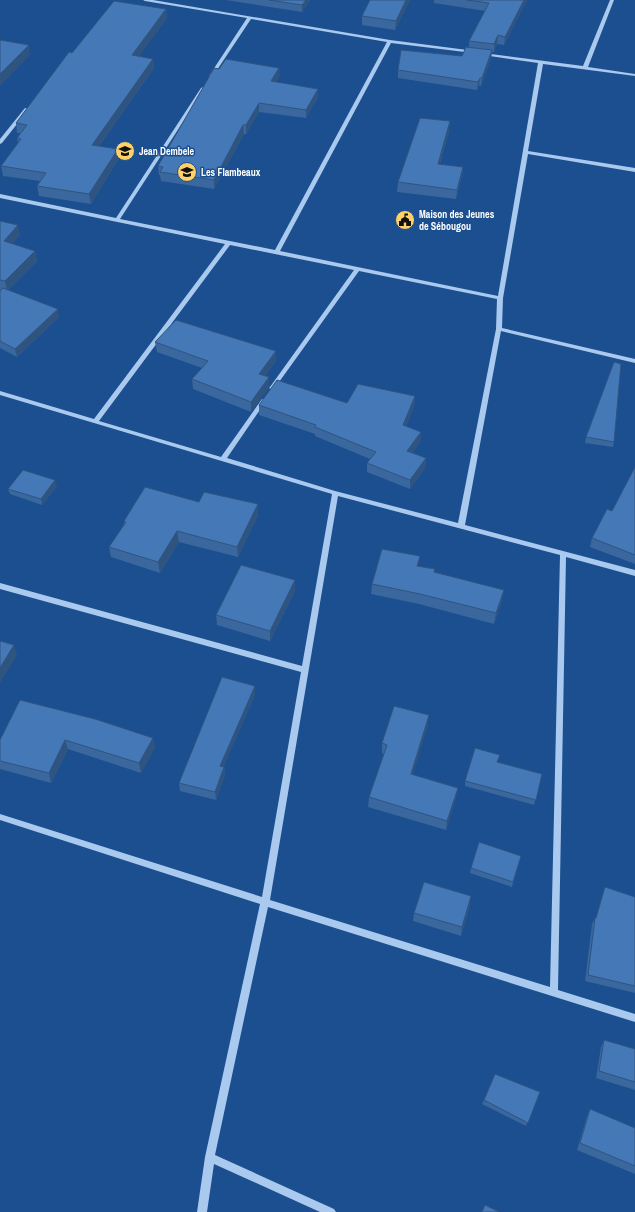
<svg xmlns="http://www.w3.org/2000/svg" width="635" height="1212" font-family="'Archivo Narrow',sans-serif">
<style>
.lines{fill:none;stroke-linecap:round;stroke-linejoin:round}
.minor{fill:#a9c9ee;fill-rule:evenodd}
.wall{fill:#3a679d}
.shaded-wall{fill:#305480}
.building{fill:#4478b7;stroke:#305480}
.labels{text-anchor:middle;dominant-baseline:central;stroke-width:3;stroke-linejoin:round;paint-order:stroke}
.far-poi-label{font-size:10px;font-weight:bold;fill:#fff;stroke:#1b4f8f;text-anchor:start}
</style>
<rect width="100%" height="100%" fill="#1b4f8f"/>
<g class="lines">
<g class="minor">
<path d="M143,0H153L390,40L475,51V53H473L391,43L280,251L498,296L538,63L483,55L481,54L483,53L583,66L610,0H614L588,67L635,74V76L543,64L528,151L635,168V172L528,154L503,298L502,328L635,359V363L501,331L465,525L635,570V576L566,557L558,990L635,1014V1022L268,907L215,1155L334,1209L336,1212H320L214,1164L207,1212H197L205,1157L260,904L0,820V814L262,897L301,672L0,589V583L302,666L332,494L0,395V391L94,419L225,244L0,198V194L116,218L201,88L203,87L205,88L120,219L275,250L387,42L251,19L213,76L211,77L209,76L247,18L145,1ZM230,245L354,270L270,387L269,388L272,390L274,389L359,271L497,299L496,329L458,523L335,491L227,458L266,401L267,400L266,399H262L221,457L99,421ZM338,496L560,555L550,987L270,900Z"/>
<polygon points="25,108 29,109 2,143 0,144 0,139"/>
</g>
</g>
<g class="wall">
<polygon points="226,0 310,0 302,12"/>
<polygon points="370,0 410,0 395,30 362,25 362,16"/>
<polygon points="434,0 527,0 504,45 497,44 494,52 492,52 491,58 481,86 479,85 477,90 398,78 398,70 462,56 469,47 469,41 485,11 434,3"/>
<polygon points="166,9 167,18 139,56 153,59 154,68 99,146 119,158 91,204 39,196 37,186 40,181 3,176 1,166 18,143 17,138 21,133 17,133 16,123 72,53"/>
<polygon points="280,76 276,82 318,97 306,118 259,112 246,134 244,134 214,189 161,181 160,175 159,175 158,166"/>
<polygon points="449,131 440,164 463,167 462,176 456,199 397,192 398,182"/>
<polygon points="0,221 20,235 12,244 35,251 37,261 8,290 59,317 17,357 0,348 0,291 1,290 0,290"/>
<polygon points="155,342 276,361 265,376 269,387 251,412 193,389 192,379 202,368 157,352"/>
<polygon points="415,396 414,406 406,426 421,432 420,442 412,453 426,458 425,468 410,489 367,472 367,463 370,459 315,436 315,434 259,415 259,405 347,403"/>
<polygon points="586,437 614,442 613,447 585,443"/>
<polygon points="635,467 635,564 590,547 592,538 612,511"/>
<polygon points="57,486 42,505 10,494 8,489"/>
<polygon points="199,502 258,504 258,515 238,557 179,542 160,573 111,557 109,547 124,524 124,521"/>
<polygon points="419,566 502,600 494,624 419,604 371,594 372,584"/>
<polygon points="295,580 295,591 270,641 217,625 216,615"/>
<polygon points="255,695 223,767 224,767 225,775 216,800 180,791 179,783"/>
<polygon points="20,700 155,747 141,773 68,749 51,783 0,769 0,740"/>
<polygon points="428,724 412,775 456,797 446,830 368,807 369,797 384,754 382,753 382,743"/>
<polygon points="498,763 542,774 534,805 465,786 465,781"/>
<polygon points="521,856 512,887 470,873 471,868"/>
<polygon points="605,887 635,946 635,993 585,981 592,924 595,918 596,918"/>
<polygon points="470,905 461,936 413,921 414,913"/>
<polygon points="604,1040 635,1049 635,1090 596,1078 601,1047"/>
<polygon points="540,1092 526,1126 482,1104 484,1100"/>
<polygon points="590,1109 635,1128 635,1174 577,1150 587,1116"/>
</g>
<g class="shaded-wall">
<polygon points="306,0 310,0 302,12 302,5"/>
<polygon points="406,0 410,0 395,30 396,21"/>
<polygon points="524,0 527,0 504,45 505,37"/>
<polygon points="166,9 167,18 133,65 132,55"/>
<polygon points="498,35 497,44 494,52 494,44"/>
<polygon points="29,45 30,55 0,86 0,74"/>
<polygon points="492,50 491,58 481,86 482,78"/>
<polygon points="153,59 154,68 93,154 92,145"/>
<polygon points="279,68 280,76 271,90 271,81"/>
<polygon points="480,78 479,85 477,90 478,82"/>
<polygon points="318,89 318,97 306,118 306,110"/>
<polygon points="259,103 259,112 246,134 246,125"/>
<polygon points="450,121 449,131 437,173 438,164"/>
<polygon points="243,125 244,134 214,189 214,180"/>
<polygon points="118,149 119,158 91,204 89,194"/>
<polygon points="463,167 462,176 456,199 457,190"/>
<polygon points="18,225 20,235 6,251 4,241"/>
<polygon points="35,251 37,261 7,291 5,281"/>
<polygon points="58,309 59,317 17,357 15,349"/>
<polygon points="276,351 276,361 259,384 259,374"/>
<polygon points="269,377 269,387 251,412 251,402"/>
<polygon points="415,396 414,406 402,435 403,425"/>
<polygon points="421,432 420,442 406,460 407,451"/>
<polygon points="426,458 425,468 410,489 410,480"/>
<polygon points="55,480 57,486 42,505 41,499"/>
<polygon points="258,504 258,515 238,557 237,547"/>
<polygon points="177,531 179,542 160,573 158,562"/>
<polygon points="420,556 419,567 417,566"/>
<polygon points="295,580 295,591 270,641 270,631"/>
<polygon points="504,590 502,600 494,624 496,613"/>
<polygon points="14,645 17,655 0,683 0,668"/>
<polygon points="255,686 255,695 220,774 220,766"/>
<polygon points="429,715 428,724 410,784 411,774"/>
<polygon points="153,738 155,747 141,773 139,763"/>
<polygon points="65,740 68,749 51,783 49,773"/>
<polygon points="224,767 225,775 216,800 215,792"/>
<polygon points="458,788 456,797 446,830 447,821"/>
<polygon points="471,896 470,905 461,936 462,927"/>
</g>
<g class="building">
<polygon points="269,0 306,0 302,5"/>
<polygon points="370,0 406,0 396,21 362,16"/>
<polygon points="467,0 524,0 505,37 498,35 494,44 469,41 489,3"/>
<polygon points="114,1 166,9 132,55 153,59 92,145 118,149 89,194 37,186 46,173 1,166 21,139 17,138 27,125 16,123 69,52 72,53"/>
<polygon points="0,40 29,45 0,74"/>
<polygon points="466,47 492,50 482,78 480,78 478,82 398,70 401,50 462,56"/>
<polygon points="226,59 279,68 271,81 318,89 306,110 259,103 246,125 243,125 214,180 160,172 163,167 158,166 213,70 214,68 219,69"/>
<polygon points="420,118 450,121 438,164 463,167 457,190 398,182"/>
<polygon points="0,221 18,225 4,241 35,251 5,281 0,280"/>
<polygon points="3,288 58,309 15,349 0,341 0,291"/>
<polygon points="176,320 276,351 259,374 269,377 251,402 192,379 208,361 155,342"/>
<polygon points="614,362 621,364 614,442 586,437"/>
<polygon points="277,380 347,403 358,384 415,396 403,425 421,432 407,451 426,458 410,480 367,463 376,452 315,427 316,425 259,405"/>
<polygon points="635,467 635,555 592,538 607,509 612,511"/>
<polygon points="23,470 55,480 41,499 8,489"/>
<polygon points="145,487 199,502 204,492 258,504 237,547 177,531 158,562 109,547 126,522 124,521"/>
<polygon points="382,549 420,556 417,566 435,569 434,572 504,590 496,613 420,594 372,584"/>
<polygon points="241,565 295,580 270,631 216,615"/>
<polygon points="0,641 14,645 0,668"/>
<polygon points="222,677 255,686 220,766 224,767 215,792 179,783"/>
<polygon points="20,700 95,719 153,738 139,763 65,740 49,773 0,761 0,740"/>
<polygon points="394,706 429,715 411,774 458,788 447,821 369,797 387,745 382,743"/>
<polygon points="475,748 500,755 497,762 542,774 536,800 465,781"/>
<polygon points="479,842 521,856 513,882 471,868"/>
<polygon points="424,882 471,896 462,927 414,913"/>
<polygon points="605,887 635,897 635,986 588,975 595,918 596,918"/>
<polygon points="604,1040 635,1049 635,1082 599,1071"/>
<polygon points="495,1074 540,1092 528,1123 484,1100"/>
<polygon points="590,1109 635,1128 635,1166 580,1143"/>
<polygon points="485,1205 499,1212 482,1212"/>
</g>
<defs>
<g id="school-disc" transform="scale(1)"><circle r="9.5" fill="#ffd166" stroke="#1b4f8f"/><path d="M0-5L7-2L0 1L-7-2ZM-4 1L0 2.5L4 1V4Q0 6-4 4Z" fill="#111"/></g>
<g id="civic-disc" transform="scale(1)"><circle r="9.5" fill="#ffd166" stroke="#1b4f8f"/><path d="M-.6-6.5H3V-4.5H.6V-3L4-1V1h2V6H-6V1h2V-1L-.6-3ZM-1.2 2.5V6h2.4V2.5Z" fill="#111"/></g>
</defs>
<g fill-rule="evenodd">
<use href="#school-disc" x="125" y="151"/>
<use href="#school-disc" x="187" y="172"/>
<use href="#civic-disc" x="405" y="220"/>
</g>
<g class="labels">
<g class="far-poi-label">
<text x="139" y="151">Jean Dembele</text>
<text x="201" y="172">Les Flambeaux</text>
<text x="419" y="214">Maison des Jeunes<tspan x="419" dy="12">de Sébougou</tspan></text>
</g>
</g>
</svg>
